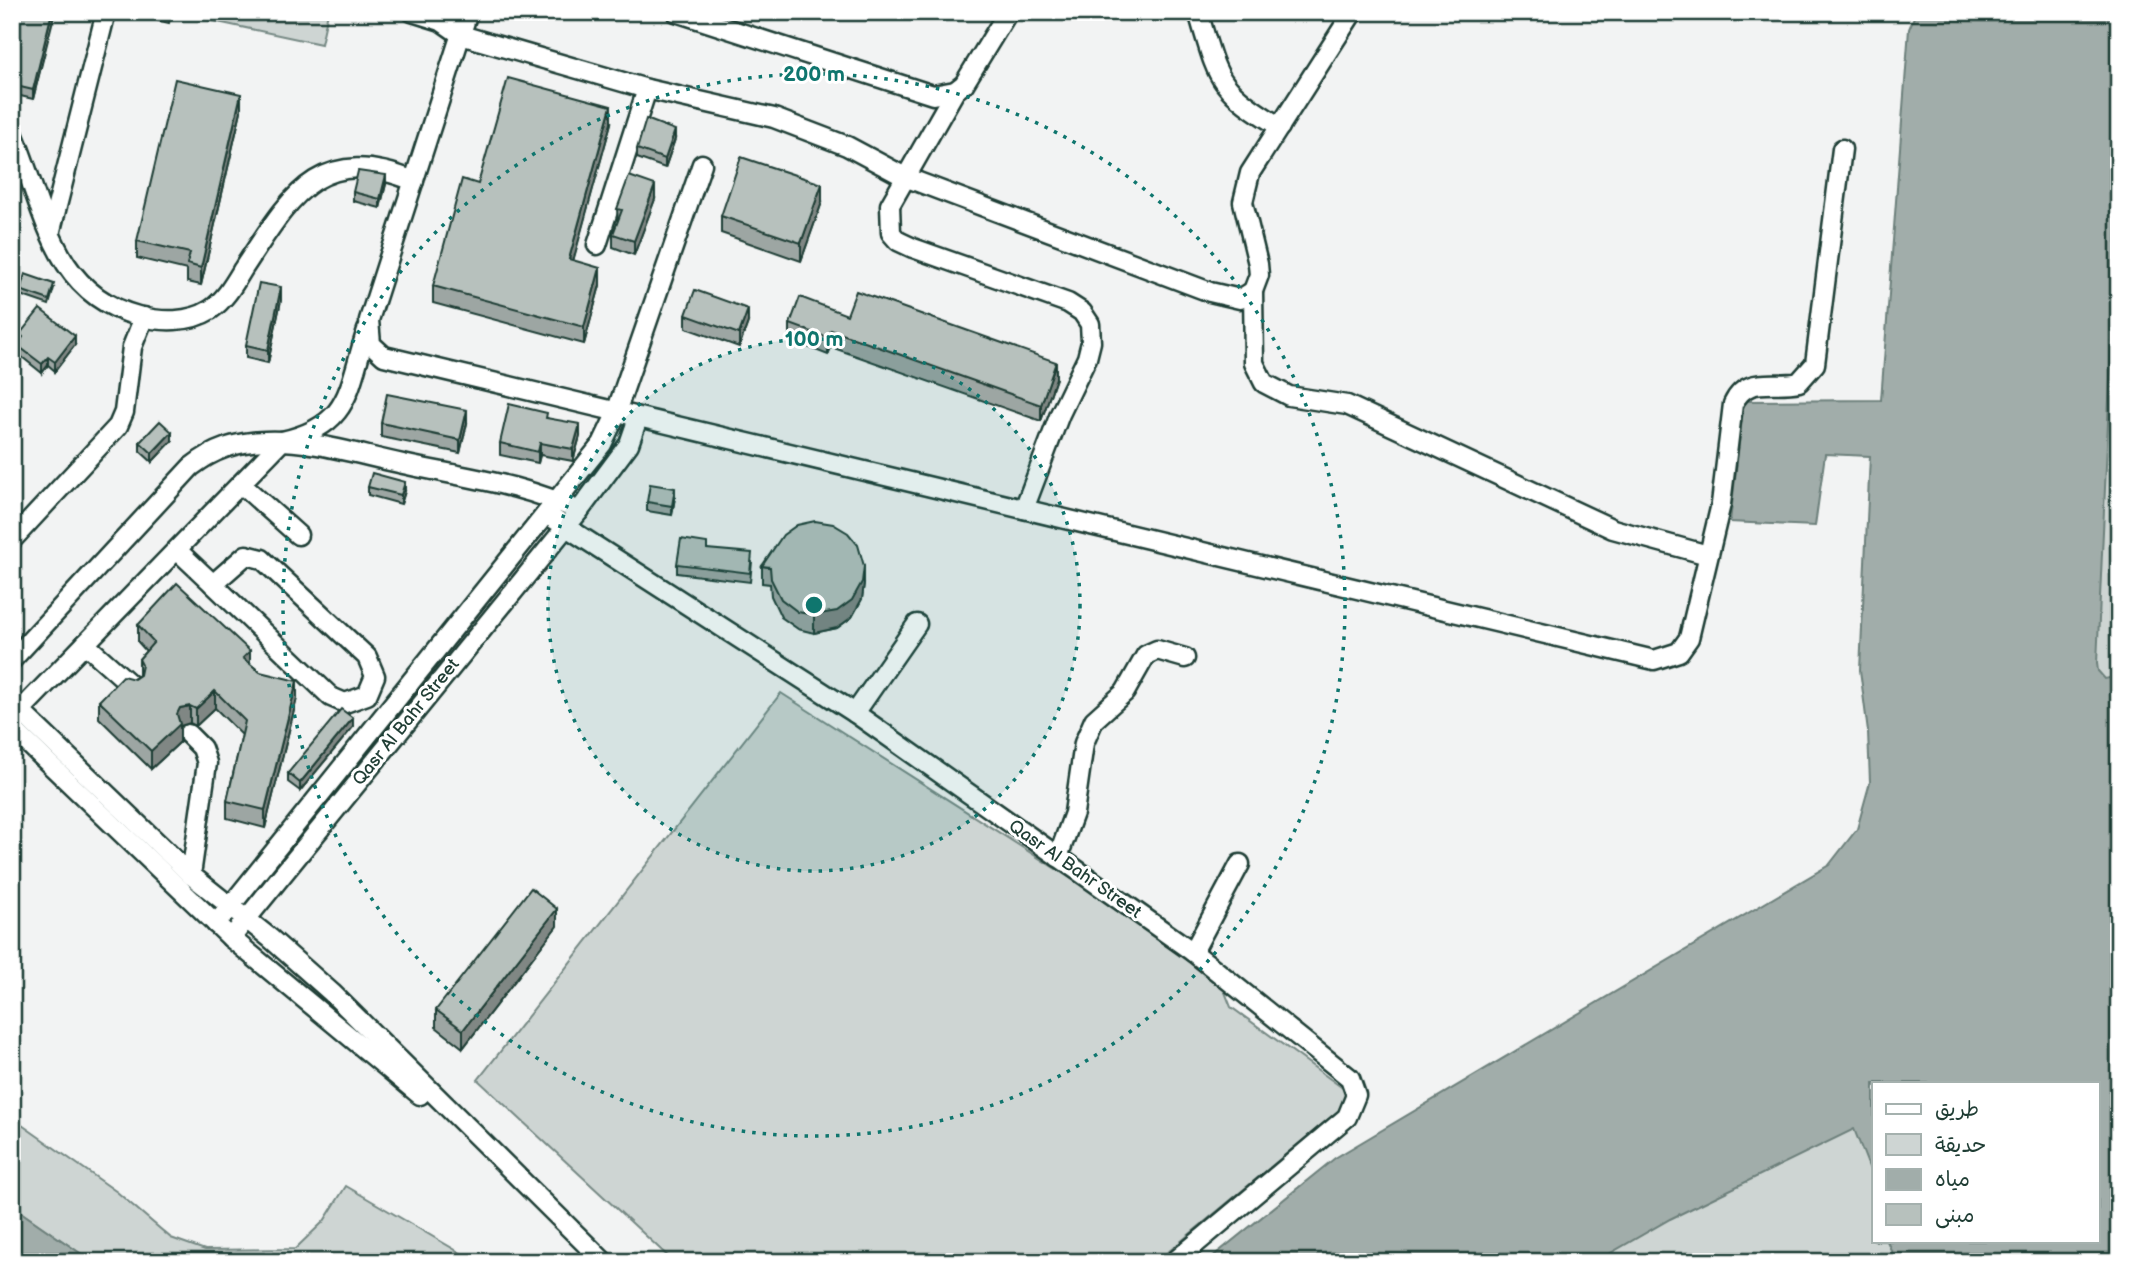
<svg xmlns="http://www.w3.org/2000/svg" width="2131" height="1274" font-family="'Balsamiq Sans','Playpen Sans Arabic',sans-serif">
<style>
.green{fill:#ced5d3;stroke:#768984;stroke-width:2;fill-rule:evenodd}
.water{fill:#a1adaa;stroke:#6d807b;stroke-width:2}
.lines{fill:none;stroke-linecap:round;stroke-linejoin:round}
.minor-casing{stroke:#1f3d34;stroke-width:23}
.minor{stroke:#fff;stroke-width:18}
.wall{fill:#9da6a3;stroke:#1f3d34;stroke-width:2}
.shaded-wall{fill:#808784;stroke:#1f3d34;stroke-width:2}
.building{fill:#b7c1bd;stroke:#1f3d34;stroke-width:2}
.ring{fill:none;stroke:#0f766e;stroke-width:3.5;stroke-dasharray:3.5 7}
.labels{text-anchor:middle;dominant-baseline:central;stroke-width:6;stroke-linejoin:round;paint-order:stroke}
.street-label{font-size:18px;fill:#1f3d34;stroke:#fff}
.centre{fill:#0f766e;stroke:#fff;stroke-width:3.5}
.ring-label{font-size:21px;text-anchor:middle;font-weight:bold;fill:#0f766e;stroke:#fff;stroke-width:6;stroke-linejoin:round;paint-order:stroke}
</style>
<rect width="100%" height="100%" fill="#f2f3f3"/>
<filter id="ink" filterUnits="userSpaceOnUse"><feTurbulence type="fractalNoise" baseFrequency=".0143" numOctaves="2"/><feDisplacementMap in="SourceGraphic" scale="14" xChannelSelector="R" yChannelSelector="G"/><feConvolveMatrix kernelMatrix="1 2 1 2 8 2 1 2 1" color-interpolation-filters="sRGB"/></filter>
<g filter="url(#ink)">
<g class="green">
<polygon points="195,12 328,12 321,44 194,17"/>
<path d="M2119,52V1262H1519L2061,937ZM1874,1083H2098V1241H1874Z"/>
<polygon points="781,693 1217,972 1231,1007 1355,1097 1156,1262 674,1262 478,1080"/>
<polygon points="12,1118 117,1192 171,1238 205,1250 295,1249 324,1221 346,1186 476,1262 93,1262 12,1206"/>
</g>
<g class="water">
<polygon points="1916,12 2119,12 2119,181 2097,663 2098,671 2105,679 2119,676 2119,1262 1896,1262 1887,1241 2098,1241 2098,1083 1874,1083 1874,1180 1854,1129 1670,1219 1595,1262 1206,1262 1335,1158 1829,865 1857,829 1870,782 1868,732 1860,670 1870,456 1825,454 1815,526 1730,522 1744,401 1881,400 1909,29"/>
<polygon points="12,1206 93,1262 12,1262"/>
</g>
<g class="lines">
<g class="minor-casing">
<g id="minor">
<polyline points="412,12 441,21 461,35 647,89 774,118 847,146 905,177 1210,292 1240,299 1253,291"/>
<path d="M468,12L369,320L371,344L384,356L1654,660L1679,652L1689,638L1721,504L1733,404C1747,374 1773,388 1799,382L1815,364L1842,149"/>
<polyline points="676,12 933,95 955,91 964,84 1008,12"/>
<path d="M1198,12C1219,82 1216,87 1280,127"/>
<polyline points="1353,12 1250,173 1243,202 1258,264 1259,275 1253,291 1254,363 1264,383 1289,396 1347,405 1613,529 1708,555"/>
<polyline points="955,91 890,205 891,233 898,241 913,248 1068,303 1082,312 1090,324 1091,342 1087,358 1060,414 1024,509"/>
<path d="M12,131C31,174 41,225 66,264C83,290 108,308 138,316C161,322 189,323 210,310C225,300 234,284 243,269C290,198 318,142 414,181"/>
<polyline points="51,230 106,12"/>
<polyline points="597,245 647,89"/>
<polyline points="241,484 298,535"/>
<polyline points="546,514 855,713 1193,952 1350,1078 1356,1095 1347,1117 1174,1262"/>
<polyline points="12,540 118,426 124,412 132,347 144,317"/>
<polyline points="177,550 213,584"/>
<polygon points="246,555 262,559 367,657 375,676 367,695 345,703 331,697 213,584"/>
<polyline points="85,644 131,685"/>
<path d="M12,660L191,467C214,449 236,442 265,441C311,439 359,455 403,464C462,477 525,484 579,511"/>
<polyline points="12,703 191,875 270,938 332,993 604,1262"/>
<path d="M20,711L282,441C352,425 347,390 367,330"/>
<polyline points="855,713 917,624"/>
<polyline points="12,728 231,938 420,1095"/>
<polyline points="188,734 202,748 207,763 191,875"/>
<polyline points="1058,857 1074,813 1084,743 1094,720 1125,692 1146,655 1157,650 1185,658"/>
<polyline points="216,924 602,444 613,421 702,164"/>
<polyline points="231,938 579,511 629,444 638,418"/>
<polyline points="1193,952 1240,864"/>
</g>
</g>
<use href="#minor" class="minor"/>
</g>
<g class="wall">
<polygon points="12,12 54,12 33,99 12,94"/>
<polygon points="148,12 172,12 169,23 148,18"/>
<polygon points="241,111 201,285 187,282 187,270 137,258 137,241"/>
<polygon points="611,123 573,260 600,285 584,344 433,303 433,286 478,184"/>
<polygon points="675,139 665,168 637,158 637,149"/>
<polygon points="386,184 380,208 353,201 353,192"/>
<polygon points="655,199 634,255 613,247 613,234 618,222 617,209"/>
<polygon points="822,202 801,261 721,233 721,216"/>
<polygon points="54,288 49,305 20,295 20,290"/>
<polygon points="281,300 268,363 246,358 246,345"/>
<polygon points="686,315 748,322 739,347 686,328"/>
<polygon points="847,315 1056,378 1041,421 831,347 828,355 790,340 790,324"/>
<polygon points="20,334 75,345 55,371 48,365 42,373 17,353 17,345 20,341"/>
<polygon points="547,418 580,436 573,461 540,455 538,463 500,455 500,443"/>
<polygon points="381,423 467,423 460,453 381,437"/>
<polygon points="172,441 152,462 140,451 140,442"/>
<polygon points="368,487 405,491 401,504 368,495"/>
<polygon points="675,497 672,515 647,511 647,502"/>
<polygon points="707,549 752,562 750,582 677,573 677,564"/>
<polygon points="762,566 864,583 862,599 852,617 837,628 814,633 798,629 781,617 771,596 770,584 762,583"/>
<polygon points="138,625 250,664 260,672 297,698 265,828 227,818 227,801 242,735 215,708 196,726 190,723 180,726 180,742 151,769 99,718 99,701 139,675 139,659 146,651 138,642"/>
<polygon points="353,727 300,791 288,782 288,773"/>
<polygon points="557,926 463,1048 436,1027 436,1010"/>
</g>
<g class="shaded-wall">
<polygon points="52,12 54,12 54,16 33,99 33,90"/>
<polygon points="241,94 241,111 201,285 201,268"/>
<polygon points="611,106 611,123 569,276 569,259"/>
<polygon points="675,130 675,139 665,168 665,159"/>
<polygon points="386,175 386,184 380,208 380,199"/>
<polygon points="822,184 822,202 801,261 801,243"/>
<polygon points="655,185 655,199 634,255 634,241"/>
<polygon points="600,268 600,285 584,344 584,327"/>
<polygon points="281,287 281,300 268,363 268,350"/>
<polygon points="748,309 748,322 739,347 739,334"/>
<polygon points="831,330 831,347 828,355 828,338"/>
<polygon points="75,336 75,345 55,371 55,362"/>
<polygon points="48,357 48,365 42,373 42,364"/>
<polygon points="1056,362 1056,378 1041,421 1041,405"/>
<polygon points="467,410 467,423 460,453 460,440"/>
<polygon points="580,424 580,436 573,461 573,449"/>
<polygon points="172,432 172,441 152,462 152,453"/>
<polygon points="540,443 540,455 538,463 538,452"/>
<polygon points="405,482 405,491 401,504 401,495"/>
<polygon points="675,488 675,497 672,515 672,506"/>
<polygon points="864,566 864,583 862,599 852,617 837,628 814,633 814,615"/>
<polygon points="250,651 250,669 243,658"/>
<polygon points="297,681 297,698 265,828 265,810"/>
<polygon points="215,691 215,708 196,726 196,709"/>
<polygon points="190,706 190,723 180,726 180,742 151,769 151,751 180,708"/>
<polygon points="353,718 353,727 300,791 300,783"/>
<polygon points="557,909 557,926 463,1048 463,1030"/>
</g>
<g class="building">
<polygon points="12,12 52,12 33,90 12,85"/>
<polygon points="508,78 611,106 569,259 600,268 584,327 433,286 462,179 478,184"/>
<polygon points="175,79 241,94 201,268 187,264 190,253 137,241"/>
<polygon points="646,119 675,130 665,159 637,149"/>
<polygon points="741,157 822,184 801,243 721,216"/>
<polygon points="358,171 386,175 380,199 353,192"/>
<polygon points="629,176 655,185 634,241 613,234 622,210 617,209"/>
<polygon points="25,274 54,284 49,300 20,290"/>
<polygon points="259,283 281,287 268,350 246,345"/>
<polygon points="695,290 748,309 739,334 686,315"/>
<polygon points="856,291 1056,362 1041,405 831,330 828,338 790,324 800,297 847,315"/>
<polygon points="40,309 75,336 55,362 48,357 42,364 17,345 23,337 20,334"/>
<polygon points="387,394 467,410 460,440 381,423"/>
<polygon points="509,404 547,413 546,418 580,424 573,449 540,443 538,452 500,443"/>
<polygon points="160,421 172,432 152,453 140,442"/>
<polygon points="372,473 405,482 401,495 368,487"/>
<polygon points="650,484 675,488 672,506 647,502"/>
<polygon points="815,521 833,524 848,533 858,545 864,566 862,582 852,600 837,611 814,615 798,612 781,599 771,579 770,567 762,566 783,535 797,525"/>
<polygon points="681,539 707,543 707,549 752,553 750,573 677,564"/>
<polygon points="177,583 250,651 243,658 260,672 297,681 265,810 227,801 245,721 215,691 196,709 190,706 180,708 177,714 180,724 151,751 99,701 123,676 134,679 140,675 142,665 139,659 154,642 138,625"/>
<polygon points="341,709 353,718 300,783 288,773"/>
<polygon points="531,888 557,909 463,1030 436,1010"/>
</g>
</g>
<circle cx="814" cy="605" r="266" fill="#0f766e" fill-opacity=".12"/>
<g class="ring">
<circle cx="814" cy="605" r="266"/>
<circle cx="814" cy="605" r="531"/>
</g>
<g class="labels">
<g class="street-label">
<text transform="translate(406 722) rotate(-51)">Qasr Al Bahr Street</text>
<text transform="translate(1075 869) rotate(35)">Qasr Al Bahr Street</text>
</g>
</g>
<circle cx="814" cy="605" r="10" class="centre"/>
<g class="ring-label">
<text x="814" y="81">200 m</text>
<text x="814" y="346">100 m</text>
</g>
<rect width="2131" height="1274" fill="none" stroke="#fff" stroke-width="42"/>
<rect x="21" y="21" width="2089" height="1232" fill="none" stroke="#1f3d34" stroke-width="2.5" filter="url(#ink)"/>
<rect x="1872" y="1082" width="228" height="161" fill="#ffffff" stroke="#a5b1ae" stroke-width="2"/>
<rect x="1886" y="1104" width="35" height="10" fill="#ffffff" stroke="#a5b1ae" stroke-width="2"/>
<text x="1935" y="1116" font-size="21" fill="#1f3d34">طريق</text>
<rect x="1886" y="1134" width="35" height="21" fill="#ced5d3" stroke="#a5b1ae" stroke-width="2"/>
<text x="1935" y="1152" font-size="21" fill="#1f3d34">حديقة</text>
<rect x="1886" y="1169" width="35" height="21" fill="#a1adaa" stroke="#a5b1ae" stroke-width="2"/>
<text x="1935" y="1186" font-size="21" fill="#1f3d34">مياه</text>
<rect x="1886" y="1204" width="35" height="21" fill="#b7c1bd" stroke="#a5b1ae" stroke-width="2"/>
<text x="1935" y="1222" font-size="21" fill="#1f3d34">مبنى</text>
</svg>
